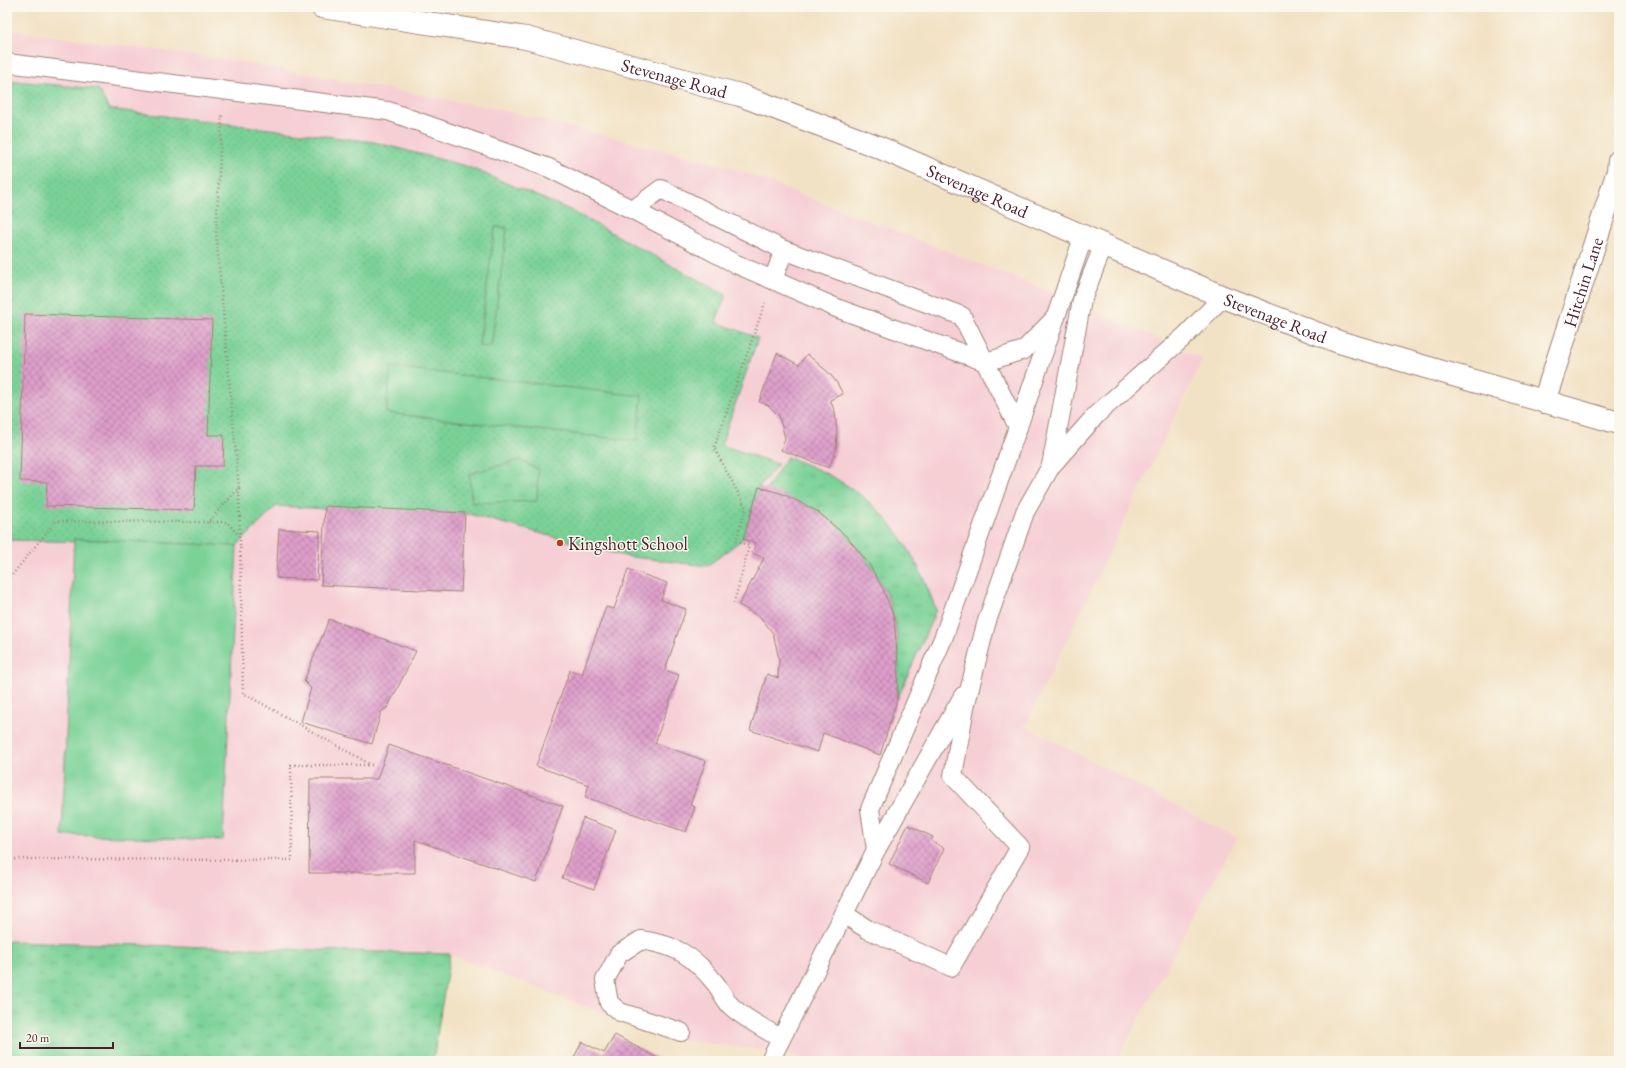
<svg xmlns="http://www.w3.org/2000/svg" width="1626" height="1068" font-family="'EB Garamond',serif">
<style>
.built{fill:#f6cfd5}
.grass{fill:url(#grass-dots);stroke:#627861}
.park{fill:url(#park-tufts);stroke:#627861}
.pitch{fill:#7ad297;stroke:#627861}
.building{fill:url(#building-cross-hatch)}
.lines{fill:none;stroke-linecap:round;stroke-linejoin:round}
.service-casing{stroke:#9e8078;stroke-width:20}
.minor-casing{stroke:#9e8078;stroke-width:24}
.primary-casing{stroke:#9e8078;stroke-width:24}
.path{stroke:#9e8078;stroke-width:2.5;stroke-dasharray:1 3;stroke-linecap:butt}
.service{stroke:#fff;stroke-width:18}
.minor{stroke:#fff;stroke-width:22}
.primary{stroke:#fff;stroke-width:22}
.poi-dot{fill:#c8321e;stroke:#fbf7ec;stroke-width:1.5}
.labels{text-anchor:middle;dominant-baseline:central;stroke-width:3;stroke-linejoin:round;paint-order:stroke}
.street-label{font-size:18px;fill:#4a1f2b;stroke:#fbf7ec}
.poi-label{font-size:18px;fill:#4a1f2b;stroke:#fbf7ec;text-anchor:start}
</style>
<defs>
<pattern id="grass-dots" width="8" height="8" patternUnits="userSpaceOnUse"><rect width="8" height="8" fill="#7ad297"/><path d="M2 2h.1M6 6h.1" fill="none" stroke="#6bb482" stroke-width="1.8" stroke-linecap="round"/></pattern>
<pattern id="park-tufts" width="24" height="20" patternUnits="userSpaceOnUse"><rect width="24" height="20" fill="#7ad297"/><path d="M3 7l-1-3M5 7V3M7 7l1-3M15 17l-1-3M17 17v-4M19 17l1-3" fill="none" stroke="#6bb482"/></pattern>
<pattern id="building-cross-hatch" width="8" height="8" patternUnits="userSpaceOnUse"><rect width="8" height="8" fill="#de9fcb"/><path d="M0 0l8 8M0 8l8-8" fill="none" stroke="#b681a5"/></pattern>
</defs>
<rect width="100%" height="100%" fill="#fbf7ec"/>
<filter id="ink" filterUnits="userSpaceOnUse"><feTurbulence type="fractalNoise" baseFrequency=".025" numOctaves="2"/><feDisplacementMap in="SourceGraphic" scale="8" xChannelSelector="R" yChannelSelector="G"/><feConvolveMatrix kernelMatrix="1 2 1 2 8 2 1 2 1" color-interpolation-filters="sRGB"/></filter>
<filter id="wash" filterUnits="userSpaceOnUse"><feTurbulence type="fractalNoise" baseFrequency=".012" numOctaves="4" result="noise"/><feDisplacementMap in="SourceGraphic" scale="16" xChannelSelector="R" yChannelSelector="G"/><feGaussianBlur stdDeviation="0.9" result="paint"/><feColorMatrix in="noise" values="0 0 0 0 0 0 0 0 0 0 0 0 0 0 0 0 0 1.4 0 .05"/><feComposite in="paint" operator="in"/></filter>
<g filter="url(#wash)">
<rect width="100%" height="100%" fill="#f2e2c5"/>
<polygon class="built" points="7,30 230,60 503,110 730,167 1054,293 1203,359 1025,726 1237,838 1116,1061 806,1061 795,1055 663,1037 450,954 433,1061 7,1061"/>
<polygon class="grass" points="16,81 98,89 109,109 374,142 466,166 570,210 726,295 716,322 758,338 721,445 778,464 759,487 743,539 707,566 624,556 465,513 325,509 277,506 237,546 7,540 7,83"/>
<g class="park">
<path d="M787,457C869,486 907,528 936,610L897,700C898,673 900,645 894,618C886,579 850,532 817,511C802,502 783,496 766,490Z"/>
<polygon points="519,460 538,469 537,501 472,503 469,474"/>
<polygon points="7,941 450,954 433,1061 7,1061"/>
</g>
<g class="pitch">
<polygon points="495,227 507,228 491,347 479,346"/>
<polygon points="391,367 642,396 637,441 386,413"/>
<polygon points="74,539 237,546 223,840 62,835"/>
</g>
<g id="blocks">
<g class="building">
<polygon points="25,314 212,320 208,435 224,435 223,466 196,466 194,510 46,506 47,482 20,481"/>
<polygon points="777,353 799,365 807,354 830,374 837,383 843,394 830,400 835,412 837,433 836,450 829,468 781,450 785,438 779,416 768,405 759,402"/>
<polygon points="759,487 783,494 817,511 847,537 869,564 883,589 894,617 898,665 897,700 880,755 823,733 818,752 750,730 767,674 778,678 779,659 773,633 760,617 739,605 764,558 752,553 756,543 743,539"/>
<polygon points="325,506 465,513 461,592 321,585"/>
<polygon points="279,529 320,531 317,580 276,578"/>
<polygon points="628,569 667,583 661,600 686,609 665,670 679,675 655,743 706,761 690,805 695,807 686,832 585,797 589,785 536,766 570,670 582,674 606,607 614,609"/>
<polygon points="329,619 416,651 388,707 381,712 372,744 301,722 311,688 304,681"/>
<polygon points="389,745 563,806 536,882 415,840 415,873 309,873 310,779 377,779"/>
<polygon points="583,818 616,830 594,889 562,878"/>
<polygon points="908,825 933,837 931,841 944,848 928,883 889,864"/>
<polygon points="615,1035 663,1061 572,1061 582,1042 604,1053"/>
</g>
</g>
</g>
<g filter="url(#ink)">
<use href="#blocks" fill-opacity="0" stroke="#9e8078" stroke-width="1"/>
<g class="lines">
<g class="service-casing">
<g id="service">
<polyline points="7,63 388,111 549,168 633,210 736,264 839,309 986,362 1024,350 1056,317"/>
<polyline points="633,210 661,189 784,250 962,316 1018,427"/>
<polyline points="773,280 784,250"/>
<polyline points="1051,466 1082,300 1104,244"/>
<polyline points="876,850 870,809 944,636 1018,427 1084,235"/>
<polyline points="844,914 867,929 951,967 1020,847 953,776 965,707 986,624 1025,512 1051,466 1097,414 1186,335 1223,297"/>
<path d="M681,1032L620,1012L609,1003L605,980L619,954L641,940C675,945 693,955 715,983C721,990 725,1001 733,1008C747,1020 766,1029 781,1039"/>
<polyline points="770,1061 876,850 963,696"/>
</g>
</g>
<g class="minor-casing">
<g id="minor">
<path id="s1" d="M1544,402L1618,171L1619,161"/>
</g>
</g>
<g class="primary-casing">
<g id="primary">
<path id="s2" d="M322,7L526,38L740,95L876,146L1223,297L1339,342L1619,423"/>
</g>
</g>
<g class="path">
<polyline points="239,488 243,693 370,764"/>
<polyline points="209,522 227,522 239,536"/>
<polyline points="7,581 56,521 208,522 239,488 216,234 222,115"/>
<polyline points="734,603 749,546 736,540 746,508 714,448 765,303"/>
<polyline points="7,859 292,860 291,765 372,765"/>
</g>
<use href="#service" class="service"/>
<use href="#minor" class="minor"/>
<use href="#primary" class="primary"/>
</g>
</g>
<circle class="poi-dot" cx="560" cy="543" r="4"/>
<g class="labels">
<g class="street-label">
<text stroke="none"><textPath href="#s2" startOffset="360">Stevenage Road</textPath></text>
<text stroke="none"><textPath href="#s2" startOffset="684">Stevenage Road</textPath></text>
<text stroke="none"><textPath href="#s1" startOffset="126">Hitchin Lane</textPath></text>
<text stroke="none"><textPath href="#s2" startOffset="1008">Stevenage Road</textPath></text>
</g>
<g class="poi-label">
<text x="568" y="543">Kingshott School</text>
</g>
</g>
<rect width="1626" height="1068" fill="none" stroke="#fbf7ec" stroke-width="24"/>
<path d="M20 1042v6h93v-6" fill="none" stroke="#4a1f2b" stroke-width="2"/>
<text x="26" y="1042" font-size="12" fill="#4a1f2b" stroke="#fbf7ec" stroke-width="3" paint-order="stroke">20 m</text>
</svg>
